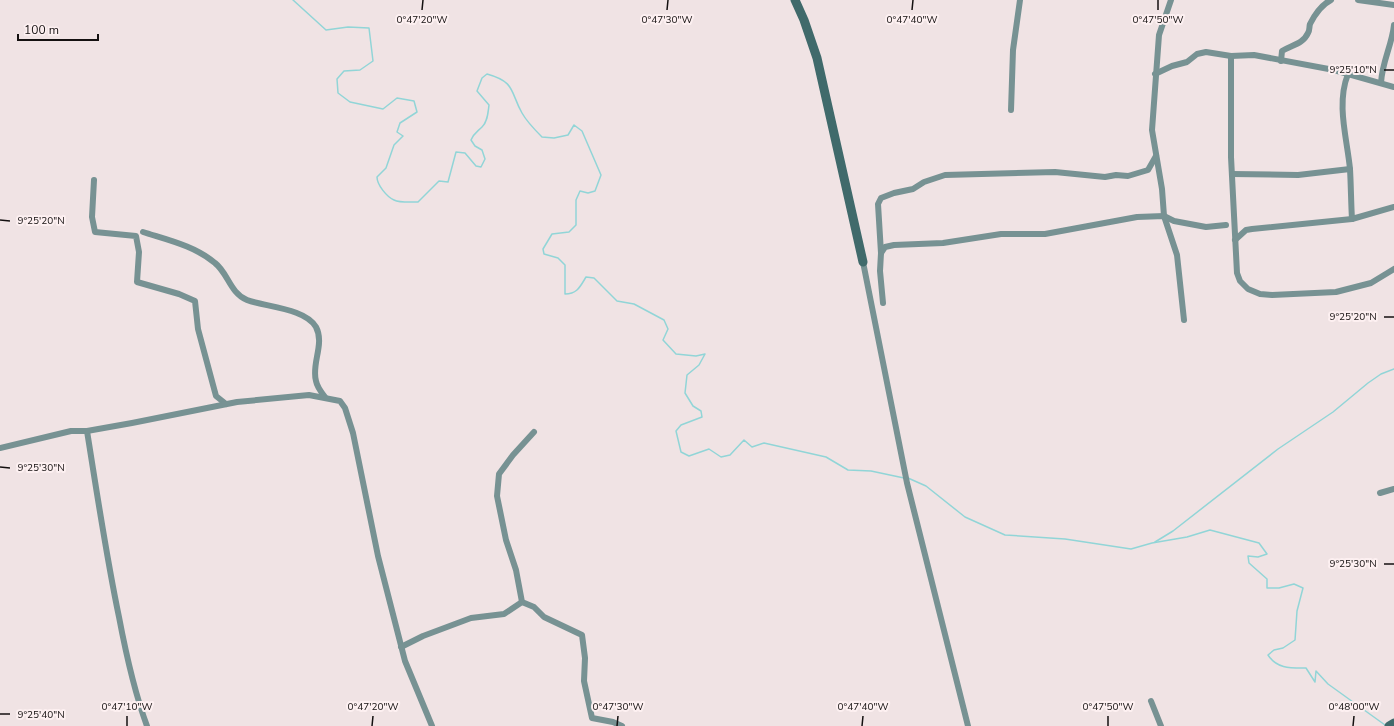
<svg xmlns="http://www.w3.org/2000/svg" width="1394" height="726" font-family="'Nunito Sans',sans-serif">
<style>
.lines{fill:none;stroke-linecap:round;stroke-linejoin:round}
.stream{stroke:#91d5d7;stroke-width:1.5}
.street{stroke:#779293;stroke-width:6}
.secondary{stroke:#406a6b;stroke-width:9}
.ticks{fill:none;stroke:#141010;stroke-width:1.5}
.ticks-label{font-size:10px;text-anchor:middle;fill:#141010;stroke:#fdf0f1;stroke-width:4;stroke-linejoin:round;paint-order:stroke}
</style>
<rect width="100%" height="100%" fill="#f0e3e4"/>
<g class="lines">
<g class="stream">
<path d="M293,0L326,30L348,27L369,28L373,61L360,70L344,71L337,79L338,93L350,102L383,109L397,98L414,101L417,112L400,123L397,132L403,136L394,145L386,168L377,177C377,185 387,197 394,200C400,203 411,202 418,202L439,181L448,182L456,152L465,153L476,166L481,167L485,159L482,150L475,146L471,140C474,133 477,132 482,127C488,121 488,112 489,105L477,91L482,78L487,74C516,82 510,92 522,113C527,122 535,130 542,137L554,138L568,135L574,125L582,131L601,175L595,191L588,193L580,191L576,200V225L569,232L552,234L543,249L544,254L558,258L565,265V294C577,294 580,287 586,277L594,278L617,301L634,304L664,320L668,329L663,340L676,354L696,356L705,354L699,365L687,375L685,393L693,406L701,411L702,417L681,425L676,431L681,452L689,456L709,449L721,457L730,455L744,440L752,447L764,443L826,457L848,470L871,471L904,478"/>
<path d="M908,478L926,486L965,517L1005,535L1065,539L1131,549L1152,543L1187,537L1210,530L1259,543L1267,554L1258,557L1248,556L1249,563L1267,579V588H1279L1294,584L1303,588L1297,611L1295,640L1283,648L1274,650L1268,655C1277,669 1291,668 1306,668L1315,682L1316,671L1328,684L1385,725"/>
<polyline points="1155,542 1173,531 1278,449 1333,412 1368,383 1381,374 1394,369"/>
</g>
<g class="street">
<polyline points="1171,0 1159,35 1152,130 1162,189 1164,216 1177,255 1184,320"/>
<polyline points="1358,0 1394,5"/>
<polyline points="1231,56 1231,157 1237,273 1240,281 1248,289 1260,294 1272,295 1336,292 1371,283 1394,269"/>
<path d="M1281,61L1282,51C1292,45 1303,44 1308,33C1310,30 1309,27 1310,24C1315,14 1321,5 1331,0"/>
<polyline points="1155,74 1172,66 1187,62 1197,54 1206,52 1231,56 1254,55 1334,70 1394,87"/>
<path d="M1348,74C1336,104 1347,138 1350,169C1351,186 1351,203 1352,219"/>
<path d="M1381,83C1382,62 1392,45 1394,25"/>
<polyline points="1011,110 1013,50 1020,0"/>
<polyline points="1232,174 1298,175 1350,169"/>
<polyline points="94,180 92,217 95,232 136,236 139,252 137,282 179,294 195,301 198,329 216,396 226,404"/>
<path d="M143,232C168,240 195,246 215,263C228,273 230,293 247,300C265,307 305,308 316,327C325,344 311,364 316,381C317,387 321,392 325,397"/>
<polyline points="1235,240 1246,230 1252,229 1352,219 1394,207"/>
<polyline points="881,253 878,204 881,198 894,193 913,189 924,182 945,175 1055,172 1105,177 1116,175 1128,176 1148,170 1156,156"/>
<polyline points="863,262 907,483 968,726"/>
<polyline points="883,303 880,271 881,253 885,247 894,245 943,243 1001,234 1045,234 1137,217 1164,216 1174,221 1206,227 1226,225"/>
<path d="M87,431C97,493 106,555 119,617C126,654 134,691 147,726"/>
<polyline points="534,432 513,455 499,474 497,496 506,540 516,570 522,602 534,607 544,617 582,635 585,658 584,681 592,718 613,722 622,726"/>
<polyline points="0,448 71,431 87,431 132,423 237,402 309,395 340,401 345,408 353,433 378,556 405,661 432,726"/>
<polyline points="1380,493 1394,489"/>
<polyline points="401,647 423,636 471,618 504,614 522,602"/>
<polyline points="1151,701 1161,726"/>
</g>
<g class="secondary">
<polyline points="795,0 804,20 817,58 863,262"/>
<polyline points="1389,726 1394,723"/>
</g>
</g>
<path class="ticks" d="M422,10L423,0M667,10L668,0M912,10L913,0M1158,10V0M1384,70H1394M0,220L10,221M1384,317H1394M0,467L10,468M1384,564H1394M0,714H10M127,726V716M372,726L373,716M617,726L618,716M862,726L863,716M1108,726V716M1353,726L1354,716"/>
<g class="ticks-label">
<text x="422" y="23">0°47'20"W</text>
<text x="667" y="23">0°47'30"W</text>
<text x="912" y="23">0°47'40"W</text>
<text x="1158" y="23">0°47'50"W</text>
<text x="1353" y="73">9°25'10"N</text>
<text x="41" y="224">9°25'20"N</text>
<text x="1353" y="320">9°25'20"N</text>
<text x="41" y="471">9°25'30"N</text>
<text x="1353" y="567">9°25'30"N</text>
<text x="127" y="710">0°47'10"W</text>
<text x="373" y="710">0°47'20"W</text>
<text x="618" y="710">0°47'30"W</text>
<text x="863" y="710">0°47'40"W</text>
<text x="1108" y="710">0°47'50"W</text>
<text x="1354" y="710">0°48'00"W</text>
<text x="41" y="718">9°25'40"N</text>
</g>
<path d="M18 34v6h80v-6" fill="none" stroke="#141010" stroke-width="2"/>
<text x="24" y="34" font-size="12" fill="#141010" stroke="#fdf0f1" stroke-width="3" paint-order="stroke">100 m</text>
</svg>
